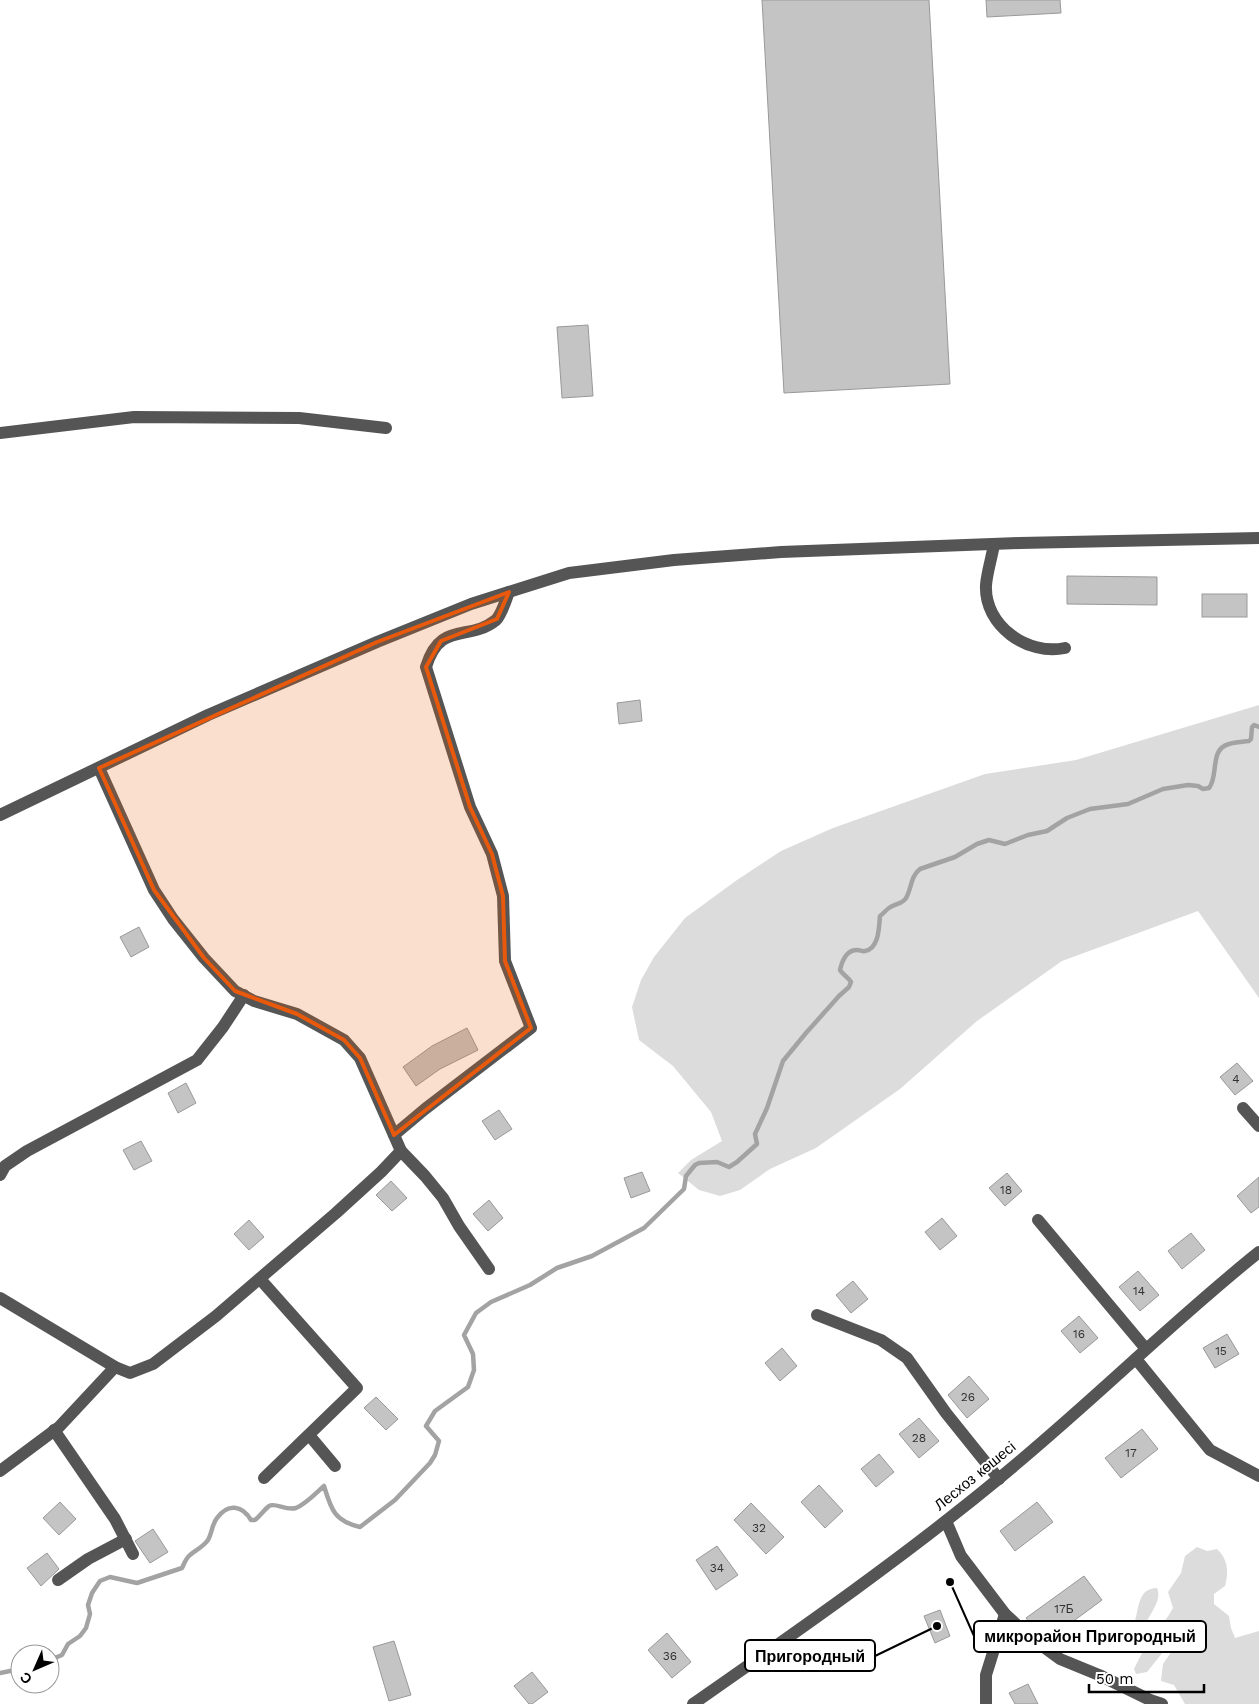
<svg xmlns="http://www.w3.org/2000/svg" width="1259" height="1704" font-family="'Work Sans',sans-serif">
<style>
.green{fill:#dcdcdc}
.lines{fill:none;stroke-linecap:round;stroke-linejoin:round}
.stream{stroke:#a3a3a3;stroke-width:4.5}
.building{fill:#c4c4c4;stroke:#999}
.minor{stroke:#555;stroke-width:12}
.marked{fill:#e8590c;fill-opacity:0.2;stroke:#e8590c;stroke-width:4;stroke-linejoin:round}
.labels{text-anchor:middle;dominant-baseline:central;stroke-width:4;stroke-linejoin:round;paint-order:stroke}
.number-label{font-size:12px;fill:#313131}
.street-label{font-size:15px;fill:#000;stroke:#fff}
.leader{fill:none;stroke:#000;stroke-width:2}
.callout-dot{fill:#000;stroke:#fff;stroke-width:2}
.callout{fill:#fff;stroke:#000;stroke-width:2}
.callout-label{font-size:16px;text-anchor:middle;font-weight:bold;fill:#000}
</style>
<rect width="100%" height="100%" fill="#fff"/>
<g class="green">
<polygon points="1259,705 1259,998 1198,911 1062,961 977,1021 900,1089 816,1148 770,1169 740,1190 720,1196 699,1190 678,1173 691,1160 722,1141 711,1112 673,1066 639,1040 632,1007 641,980 654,957 685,918 737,880 781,851 833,828 985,774 1076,760"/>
<path d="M1197,1547L1207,1551L1217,1549C1228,1559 1229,1572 1225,1586L1214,1594V1604L1229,1616L1231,1628L1235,1638L1259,1631V1704H1185L1174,1685L1161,1681L1163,1664L1172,1651L1167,1649L1163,1652L1147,1672L1136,1674L1134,1669L1142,1653L1140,1648L1130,1651C1122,1641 1132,1631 1135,1621C1139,1608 1138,1588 1157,1588C1162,1599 1152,1611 1147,1621L1151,1630C1162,1628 1167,1618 1173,1608L1168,1592L1181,1573L1185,1556Z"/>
</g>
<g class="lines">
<g class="stream">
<path d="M50,1660L62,1655L68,1644L80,1636L86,1628L90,1614L88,1605L92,1593L100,1581L110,1577L137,1583L182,1568C184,1564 186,1558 190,1555C196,1550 203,1547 208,1540C212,1533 212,1524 217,1518C228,1503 242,1505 251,1520H255C260,1516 264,1510 269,1506C275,1502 286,1511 296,1508C306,1504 316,1493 324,1486C331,1509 334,1521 360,1527L395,1500L430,1463L435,1455L439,1441L426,1426L435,1411L468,1387L474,1370L473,1354L464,1335L476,1313L491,1302L530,1285L557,1268L592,1256L644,1228L684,1189L686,1176L695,1165L699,1163L717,1162L729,1167L737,1162L757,1144L755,1134L767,1108L783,1061L806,1033L839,996L849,987L851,982C848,977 843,975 840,970C842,961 846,950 857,950C860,950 863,952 865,951C879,949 879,927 880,916C883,914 886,910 889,908C894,904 903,904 906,898C912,888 910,877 920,869L955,857L977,844L989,840L1005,844L1028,835L1047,831L1067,818L1090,809L1128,804L1163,789L1188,785L1198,786L1203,789L1209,788C1219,776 1209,749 1229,744C1235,742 1242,742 1249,741L1251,739L1252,727L1254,725L1259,727"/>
<polyline points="0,1673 20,1669"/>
</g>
</g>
<g class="building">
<polygon points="762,0 929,0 950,384 784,393"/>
<polygon points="986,0 1060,0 1061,13 987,17"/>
<polygon points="588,325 593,396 562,398 557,327"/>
<polygon points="1067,576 1157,577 1157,605 1067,604"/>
<rect x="1202" y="594" width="45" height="23"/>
<polygon points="640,700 642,721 619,724 617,703"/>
<polygon points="139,927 149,947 131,957 120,937"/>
<polygon points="467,1028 478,1050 440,1069 416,1086 403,1067 432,1046"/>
<polygon points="1237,1063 1253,1081 1235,1095 1220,1077"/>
<polygon points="186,1083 196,1103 178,1113 168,1093"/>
<polygon points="499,1110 512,1129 495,1140 482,1121"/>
<polygon points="141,1141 152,1161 134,1170 123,1150"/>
<polygon points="642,1172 650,1191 631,1198 624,1178"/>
<polygon points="1007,1173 1022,1191 1005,1206 989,1188"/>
<polygon points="1259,1177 1259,1207 1251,1213 1237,1196"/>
<polygon points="391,1181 407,1198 392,1211 376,1195"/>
<polygon points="489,1200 503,1218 488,1231 473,1214"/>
<polygon points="942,1218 957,1236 940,1250 925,1232"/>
<polygon points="249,1220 264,1237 249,1250 234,1234"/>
<polygon points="1191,1233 1205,1250 1182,1269 1168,1251"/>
<polygon points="1138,1271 1159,1295 1140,1311 1119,1287"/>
<polygon points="853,1281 868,1299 851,1313 836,1295"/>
<polygon points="1079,1316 1098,1338 1080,1353 1061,1331"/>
<polygon points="1227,1334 1239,1354 1215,1368 1203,1348"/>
<polygon points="782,1348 797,1366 780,1381 765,1363"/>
<polygon points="969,1376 989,1399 967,1418 948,1395"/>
<polygon points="376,1397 398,1419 386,1430 364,1408"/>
<polygon points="919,1418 939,1441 919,1458 899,1434"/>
<polygon points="1142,1429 1158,1449 1121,1478 1105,1458"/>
<polygon points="879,1454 894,1472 876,1487 861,1469"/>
<polygon points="819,1485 843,1511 825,1528 801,1502"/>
<polygon points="60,1502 76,1519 59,1535 43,1518"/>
<polygon points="1037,1502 1053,1522 1015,1551 1000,1531"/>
<polygon points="751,1503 784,1537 766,1554 734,1520"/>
<polygon points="153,1529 168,1552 150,1563 135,1541"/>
<polygon points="717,1546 738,1575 716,1590 696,1560"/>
<polygon points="47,1553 59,1569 41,1586 27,1568"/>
<polygon points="1084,1576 1102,1600 1048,1640 1036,1631 1026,1618"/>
<polygon points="940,1610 950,1636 935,1643 924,1616"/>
<polygon points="667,1633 691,1662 672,1678 648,1650"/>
<polygon points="394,1641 411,1695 389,1701 373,1647"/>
<polygon points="532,1672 548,1692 532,1704 529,1704 514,1686"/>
<polygon points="1028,1684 1038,1704 1015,1704 1009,1693"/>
</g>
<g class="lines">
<g class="minor">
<polyline points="0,433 134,417 299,418 386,428"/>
<path d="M994,544C992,557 987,572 986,585C984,626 1028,656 1065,648"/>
<polyline points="0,815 208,715 377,642 471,604 569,573 674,560 781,552 1020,543 1259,538"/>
<polyline points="1243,1108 1259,1126"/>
<path d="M394,1135L425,1109L531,1028L505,961L503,896L492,854L470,807L426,667C440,620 469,642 496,620C502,614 506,599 509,592"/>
<polyline points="401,1151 425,1176 443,1198 459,1226 489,1269"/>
<polyline points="0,1175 5,1166 27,1151 197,1060 223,1027 244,995"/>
<polyline points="1038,1220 1146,1349"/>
<polyline points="260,1279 357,1388 264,1478"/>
<polyline points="0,1298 115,1367 130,1373 153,1364 216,1316 336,1213 381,1172 401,1151 360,1058 344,1040 297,1014 254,1001 235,991 204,958 173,919 154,890 99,768"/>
<polyline points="817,1315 881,1340 907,1358 946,1413 999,1479"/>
<polyline points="1136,1359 1210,1450 1259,1476"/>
<polyline points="54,1430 115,1519 133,1554"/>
<polyline points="309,1435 335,1466"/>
<polyline points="0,1471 59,1427 115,1367"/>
<polyline points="946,1521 961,1556 1005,1614 1030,1637 1060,1659 1099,1675 1150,1700 1162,1704"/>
<polyline points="58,1580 88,1559 126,1539"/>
<path d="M693,1704C796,1632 900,1560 997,1480C1087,1407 1169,1324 1259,1252"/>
<polyline points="986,1704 986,1675 1005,1614"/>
</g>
</g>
<path class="marked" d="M509,592L497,619L441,641L426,667L470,807L492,854L503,896L505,961L531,1028L394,1135L360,1058L344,1040L297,1014L235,991L204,958L154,890L99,768L377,642Z"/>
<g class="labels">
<g class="number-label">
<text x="1236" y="1079">4</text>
<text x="1006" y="1190">18</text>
<text x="1139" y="1291">14</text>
<text x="1079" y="1334">16</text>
<text x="1221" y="1351">15</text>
<text x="968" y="1397">26</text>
<text x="919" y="1438">28</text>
<text x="1131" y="1453">17</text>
<text x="759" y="1528">32</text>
<text x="717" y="1568">34</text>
<text x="1064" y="1609">17Б</text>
<text x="670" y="1656">36</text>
</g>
<g class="street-label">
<text transform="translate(975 1476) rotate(-39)">Лесхоз көшесі</text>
</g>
</g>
<path class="leader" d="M950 1582L974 1636M937 1626L875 1656"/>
<g class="callout-dot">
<circle cx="950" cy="1582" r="5"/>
<circle cx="937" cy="1626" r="5"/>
</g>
<g class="callout">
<rect x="974" y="1621" width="232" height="31" rx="5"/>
<rect x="745" y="1640" width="130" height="31" rx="5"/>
</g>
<g class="callout-label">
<text x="1090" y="1642">микрорайон Пригородный</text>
<text x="810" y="1662">Пригородный</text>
</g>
<g transform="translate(35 1669) rotate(225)"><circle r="24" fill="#ffffff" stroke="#999999"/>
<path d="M0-4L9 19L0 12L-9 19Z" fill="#000000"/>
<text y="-8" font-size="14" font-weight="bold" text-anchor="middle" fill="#000000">С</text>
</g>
<path d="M1089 1684v8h115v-8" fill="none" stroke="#000000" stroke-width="2.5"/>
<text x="1096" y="1684" font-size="15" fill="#000000" stroke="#ffffff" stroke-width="4" paint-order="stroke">50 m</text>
</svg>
